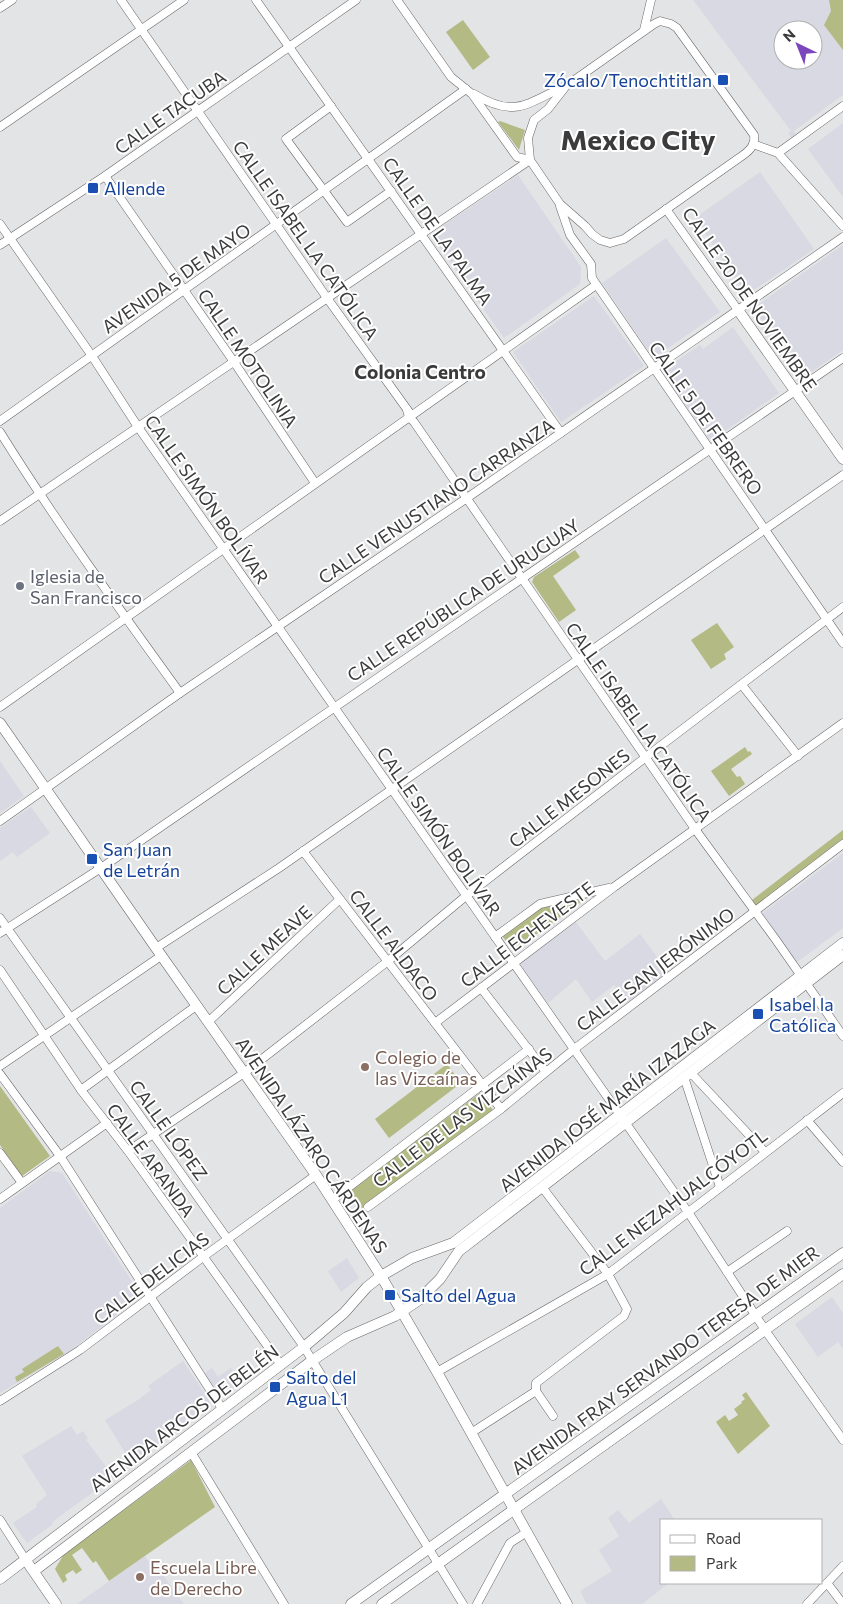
<svg xmlns="http://www.w3.org/2000/svg" width="843" height="1604" font-family="Commissioner,sans-serif">
<style>
.built{fill:#d8d9e2;fill-rule:evenodd}
.green{fill:#b3ba83}
.lines{fill:none;stroke-linecap:round;stroke-linejoin:round}
.minor-casing{stroke:#68686a;stroke-width:9}
.major-casing{stroke:#68686a;stroke-width:11}
.minor{stroke:#fff;stroke-width:8}
.major{stroke:#fff;stroke-width:10}
.transit-dot{fill:#1a4fb4;stroke:#fff;stroke-width:2}
.worship-dot{fill:#6b7280;stroke:#fff;stroke-width:2}
.education-dot{fill:#8d6e63;stroke:#fff;stroke-width:2}
.labels{text-anchor:middle;dominant-baseline:central;stroke-width:4;stroke-linejoin:round;paint-order:stroke}
.transit-label{font-size:18px;fill:#164399;stroke:#fff;text-anchor:start}
.street-label{font-size:18px;fill:#3b3b3b;stroke:#fff}
.worship-label{font-size:18px;fill:#5b616d;stroke:#fff;text-anchor:start}
.education-label{font-size:18px;fill:#785e54;stroke:#fff;text-anchor:start}
.neighbourhood-label{font-size:19px;font-weight:bold;fill:#3b3b3b;stroke:#fff}
.town-label{font-size:28px;font-weight:bold;fill:#3b3b3b;stroke:#fff}
</style>
<rect width="100%" height="100%" fill="#e3e4e5"/>
<g class="built">
<path d="M693,0H843V95L794,131L796,134L791,138L788,133L791,131ZM783,30H813V60H783Z"/>
<polygon points="843,123 843,197 808,149"/>
<polygon points="760,172 814,249 748,294 744,292 695,218"/>
<polygon points="518,175 581,267 580,284 504,338 432,236 432,233"/>
<polygon points="666,238 720,312 655,357 652,356 602,283"/>
<polygon points="843,245 843,350 803,378 755,310 756,306"/>
<polygon points="594,296 644,366 561,422 513,352"/>
<polygon points="733,327 779,393 711,441 665,376 664,372 666,368 700,345 703,349"/>
<polygon points="0,761 24,796 0,813"/>
<polygon points="31,807 50,833 17,857 13,852 0,861 0,828"/>
<polygon points="843,853 843,928 796,963 760,915"/>
<polygon points="575,921 605,961 640,934 668,972 627,1003 614,985 592,1002 576,979 548,1003 525,972 521,965 522,959"/>
<polygon points="50,1171 62,1173 140,1294 139,1298 67,1353 0,1393 0,1208"/>
<polygon points="347,1258 359,1278 341,1292 328,1271"/>
<polygon points="832,1297 843,1313 843,1349 838,1342 818,1357 795,1324"/>
<polygon points="183,1361 211,1403 132,1464 105,1420 138,1400 151,1390 148,1386"/>
<polygon points="212,1368 218,1377 231,1368 240,1383 220,1396 204,1374"/>
<polygon points="71,1426 77,1435 83,1431 88,1438 86,1440 114,1477 52,1522 53,1524 27,1543 13,1523 37,1507 36,1504 47,1495 22,1456"/>
<polygon points="661,1499 675,1520 662,1520 662,1583 669,1583 642,1604 587,1604 580,1591 612,1571 599,1550 619,1536 608,1518 618,1510 629,1523"/>
<polygon points="145,1556 156,1572 159,1570 184,1604 77,1604"/>
</g>
<g class="green">
<polygon points="829,0 843,0 843,50 824,25 831,11"/>
<polygon points="463,20 490,57 473,70 446,32"/>
<polygon points="500,121 525,130 519,150 498,122"/>
<polygon points="575,550 580,557 553,576 576,610 559,622 532,582 534,577"/>
<polygon points="717,623 734,647 724,654 726,659 711,669 691,640"/>
<polygon points="745,747 748,752 750,751 752,754 731,769 737,777 740,776 745,784 729,796 711,771"/>
<polygon points="843,830 843,847 758,910 752,900"/>
<polygon points="591,895 513,951 501,934 541,906"/>
<polygon points="447,1064 461,1083 389,1138 375,1119"/>
<polygon points="0,1086 50,1156 22,1176 0,1145"/>
<polygon points="480,1093 493,1110 360,1210 347,1193"/>
<polygon points="58,1346 64,1354 17,1382 15,1377 24,1372 22,1369"/>
<polygon points="746,1392 770,1426 738,1454 716,1422 725,1415 729,1421 738,1415 734,1409 742,1403 741,1402 745,1399 742,1395"/>
<polygon points="191,1460 215,1507 109,1581 96,1561 93,1563 82,1548 72,1555 82,1570 76,1574 73,1570 65,1575 67,1580 63,1583 55,1569 64,1554"/>
</g>
<g class="lines">
<g class="minor-casing">
<g id="minor">
<polyline points="121,0 327,298 409,412"/>
<polyline points="256,0 561,433"/>
<polyline points="397,0 451,77 472,94 517,157 530,160"/>
<polyline points="0,8 12,0"/>
<path d="M660,21L671,24L677,28L754,135C756,146 748,152 739,158L624,239L610,243L600,240L592,234L585,226L560,204L530,160L528,138L534,120L548,109L566,86L654,24Z"/>
<polyline points="644,30 651,0"/>
<path d="M474,94C514,118 525,105 563,87"/>
<polyline points="331,106 286,139 347,222 391,191"/>
<polyline points="0,127 184,0"/>
<polyline points="753,144 778,153 843,226"/>
<polyline points="778,153 843,106"/>
<polyline points="105,176 234,362 315,483"/>
<polyline points="560,206 570,235 591,264 592,278 843,643"/>
<polyline points="666,209 738,310"/>
<polyline points="0,224 92,356 138,427 688,1212 765,1330 843,1440"/>
<polyline points="0,245 105,176 356,0"/>
<polyline points="407,410 409,417 414,422 695,829 776,940 843,1036"/>
<polyline points="0,421 466,89"/>
<path d="M0,432C56,522 118,607 180,693"/>
<polyline points="0,521 530,160"/>
<polyline points="742,685 798,756"/>
<polyline points="0,707 596,285"/>
<polyline points="0,821 180,693 467,498 843,237"/>
<polyline points="303,851 501,1109"/>
<polyline points="0,918 304,1347 463,1604"/>
<polyline points="0,933 101,868 843,358"/>
<polyline points="495,937 540,904 609,888"/>
<polyline points="156,948 279,868 843,475"/>
<polyline points="0,970 81,1090 128,1151 281,1365"/>
<polyline points="481,988 546,1072"/>
<polyline points="208,1022 340,899"/>
<polyline points="435,1023 614,887 843,723"/>
<polyline points="0,1066 161,956"/>
<polyline points="690,1072 765,1152"/>
<polyline points="0,1074 60,1156 223,1410"/>
<polyline points="684,1077 720,1187"/>
<polyline points="81,1090 196,1006"/>
<polyline points="807,1120 843,1162"/>
<polyline points="128,1151 244,1073 388,961 466,896 646,757 843,607"/>
<polyline points="0,1153 22,1183"/>
<polyline points="542,1187 608,1274 627,1309 624,1316 536,1383 536,1391 553,1416"/>
<polyline points="0,1199 107,1123"/>
<polyline points="332,1200 529,1049"/>
<polyline points="368,1207 501,1109 573,1050 843,844"/>
<polyline points="727,1272 787,1231"/>
<polyline points="437,1372 608,1274 843,1093"/>
<polyline points="0,1401 80,1350 203,1257 316,1175"/>
<polyline points="471,1433 536,1391"/>
<polyline points="191,1452 284,1604"/>
<polyline points="0,1520 25,1559"/>
<polyline points="827,1583 843,1604"/>
<polyline points="477,1604 510,1543 527,1532"/>
<polyline points="807,1604 843,1566"/>
</g>
</g>
<g class="major-casing">
<g id="major">
<polyline points="738,310 843,459"/>
<polyline points="0,723 156,948 316,1175 347,1223 381,1276 437,1372 567,1604"/>
<polyline points="25,1559 56,1604"/>
<polyline points="34,1571 313,1360 347,1337 395,1316 419,1300 440,1279 459,1251 843,955"/>
<polyline points="0,1579 304,1347 344,1313 367,1287 381,1276 412,1258 453,1243 843,943"/>
<polyline points="351,1604 843,1253"/>
<polyline points="382,1604 843,1274"/>
</g>
</g>
<use href="#minor" class="minor"/>
<use href="#major" class="major"/>
</g>
<g class="transit-dot">
<rect x="717" y="74" width="12" height="12" rx="2.5"/>
<rect x="87" y="182" width="12" height="12" rx="2.5"/>
<rect x="86" y="853" width="12" height="12" rx="2.5"/>
<rect x="752" y="1008" width="12" height="12" rx="2.5"/>
<rect x="384" y="1289" width="12" height="12" rx="2.5"/>
<rect x="269" y="1381" width="12" height="12" rx="2.5"/>
</g>
<circle class="worship-dot" cx="20" cy="586" r="5"/>
<g class="education-dot">
<circle cx="365" cy="1067" r="5"/>
<circle cx="140" cy="1577" r="5"/>
</g>
<g class="labels">
<g class="transit-label">
<text x="712" y="80" text-anchor="end">Zócalo/Tenochtitlan</text>
<text x="104" y="188">Allende</text>
<text x="103" y="849">San Juan<tspan x="103" dy="21">de Letrán</tspan></text>
<text x="769" y="1004">Isabel la<tspan x="769" dy="21">Católica</tspan></text>
<text x="401" y="1295">Salto del Agua</text>
<text x="286" y="1377">Salto del<tspan x="286" dy="21">Agua L1</tspan></text>
</g>
<g class="street-label">
<text transform="translate(170 112) rotate(-35)">CALLE TACUBA</text>
<text transform="translate(438 231) rotate(55)">CALLE DE LA PALMA</text>
<text transform="translate(306 240) rotate(55)">CALLE ISABEL LA CATÓLICA</text>
<text transform="translate(176 278) rotate(-35)">AVENIDA 5 DE MAYO</text>
<text transform="translate(750 299) rotate(55)">CALLE 20 DE NOVIEMBRE</text>
<text transform="translate(248 358) rotate(56)">CALLE MOTOLINIA</text>
<text transform="translate(706 418) rotate(55)">CALLE 5 DE FEBRERO</text>
<text transform="translate(207 499) rotate(55)">CALLE SIMÓN BOLÍVAR</text>
<text transform="translate(436 501) rotate(-34)">CALLE VENUSTIANO CARRANZA</text>
<text transform="translate(463 600) rotate(-34)">CALLE REPÚBLICA DE URUGUAY</text>
<text transform="translate(639 722) rotate(55)">CALLE ISABEL LA CATÓLICA</text>
<text transform="translate(569 798) rotate(-38)">CALLE MESONES</text>
<text transform="translate(439 831) rotate(55)">CALLE SIMÓN BOLÍVAR</text>
<text transform="translate(527 934) rotate(-37)">CALLE ECHEVESTE</text>
<text transform="translate(394 945) rotate(53)">CALLE ALDACO</text>
<text transform="translate(264 950) rotate(-43)">CALLE MEAVE</text>
<text transform="translate(655 969) rotate(-37)">CALLE SAN JERÓNIMO</text>
<text transform="translate(607 1105) rotate(-38)">AVENIDA JOSÉ MARÍA IZAZAGA</text>
<text transform="translate(462 1117) rotate(-37)">CALLE DE LAS VIZCAÍNAS</text>
<text transform="translate(169 1130) rotate(54)">CALLE LÓPEZ</text>
<text transform="translate(312 1145) rotate(56)">AVENIDA LÁZARO CÁRDENAS</text>
<text transform="translate(151 1160) rotate(54)">CALLE ARANDA</text>
<text transform="translate(673 1202) rotate(-37)">CALLE NEZAHUALCÓYOTL</text>
<text transform="translate(151 1278) rotate(-37)">CALLE DELICIAS</text>
<text transform="translate(665 1360) rotate(-36)">AVENIDA FRAY SERVANDO TERESA DE MIER</text>
<text transform="translate(184 1418) rotate(-37)">AVENIDA ARCOS DE BELÉN</text>
</g>
<g class="worship-label">
<text x="30" y="576">Iglesia de<tspan x="30" dy="21">San Francisco</tspan></text>
</g>
<g class="education-label">
<text x="375" y="1057">Colegio de<tspan x="375" dy="21">las Vizcaínas</tspan></text>
<text x="150" y="1567">Escuela Libre<tspan x="150" dy="21">de Derecho</tspan></text>
</g>
<g class="neighbourhood-label">
<text x="420" y="371">Colonia Centro</text>
</g>
<g class="town-label">
<text x="638" y="139">Mexico City</text>
</g>
</g>
<rect x="660" y="1519" width="162" height="65" fill="#ffffff" stroke="#b1b1b1"/>
<rect x="670" y="1535" width="25" height="8" fill="#ffffff" stroke="#b1b1b1"/>
<text x="706" y="1544" font-size="15" fill="#3b3b3b">Road</text>
<rect x="670" y="1556" width="25" height="15" fill="#b3ba83" stroke="#b1b1b1"/>
<text x="706" y="1569" font-size="15" fill="#3b3b3b">Park</text>
<g transform="translate(798 45) rotate(317)"><circle r="24" fill="#ffffff" stroke="#b1b1b1"/>
<path d="M0-4L9 19L0 12L-9 19Z" fill="#7c46bd"/>
<text y="-8" font-size="14" font-weight="bold" text-anchor="middle" fill="#3b3b3b">N</text>
</g>
</svg>
